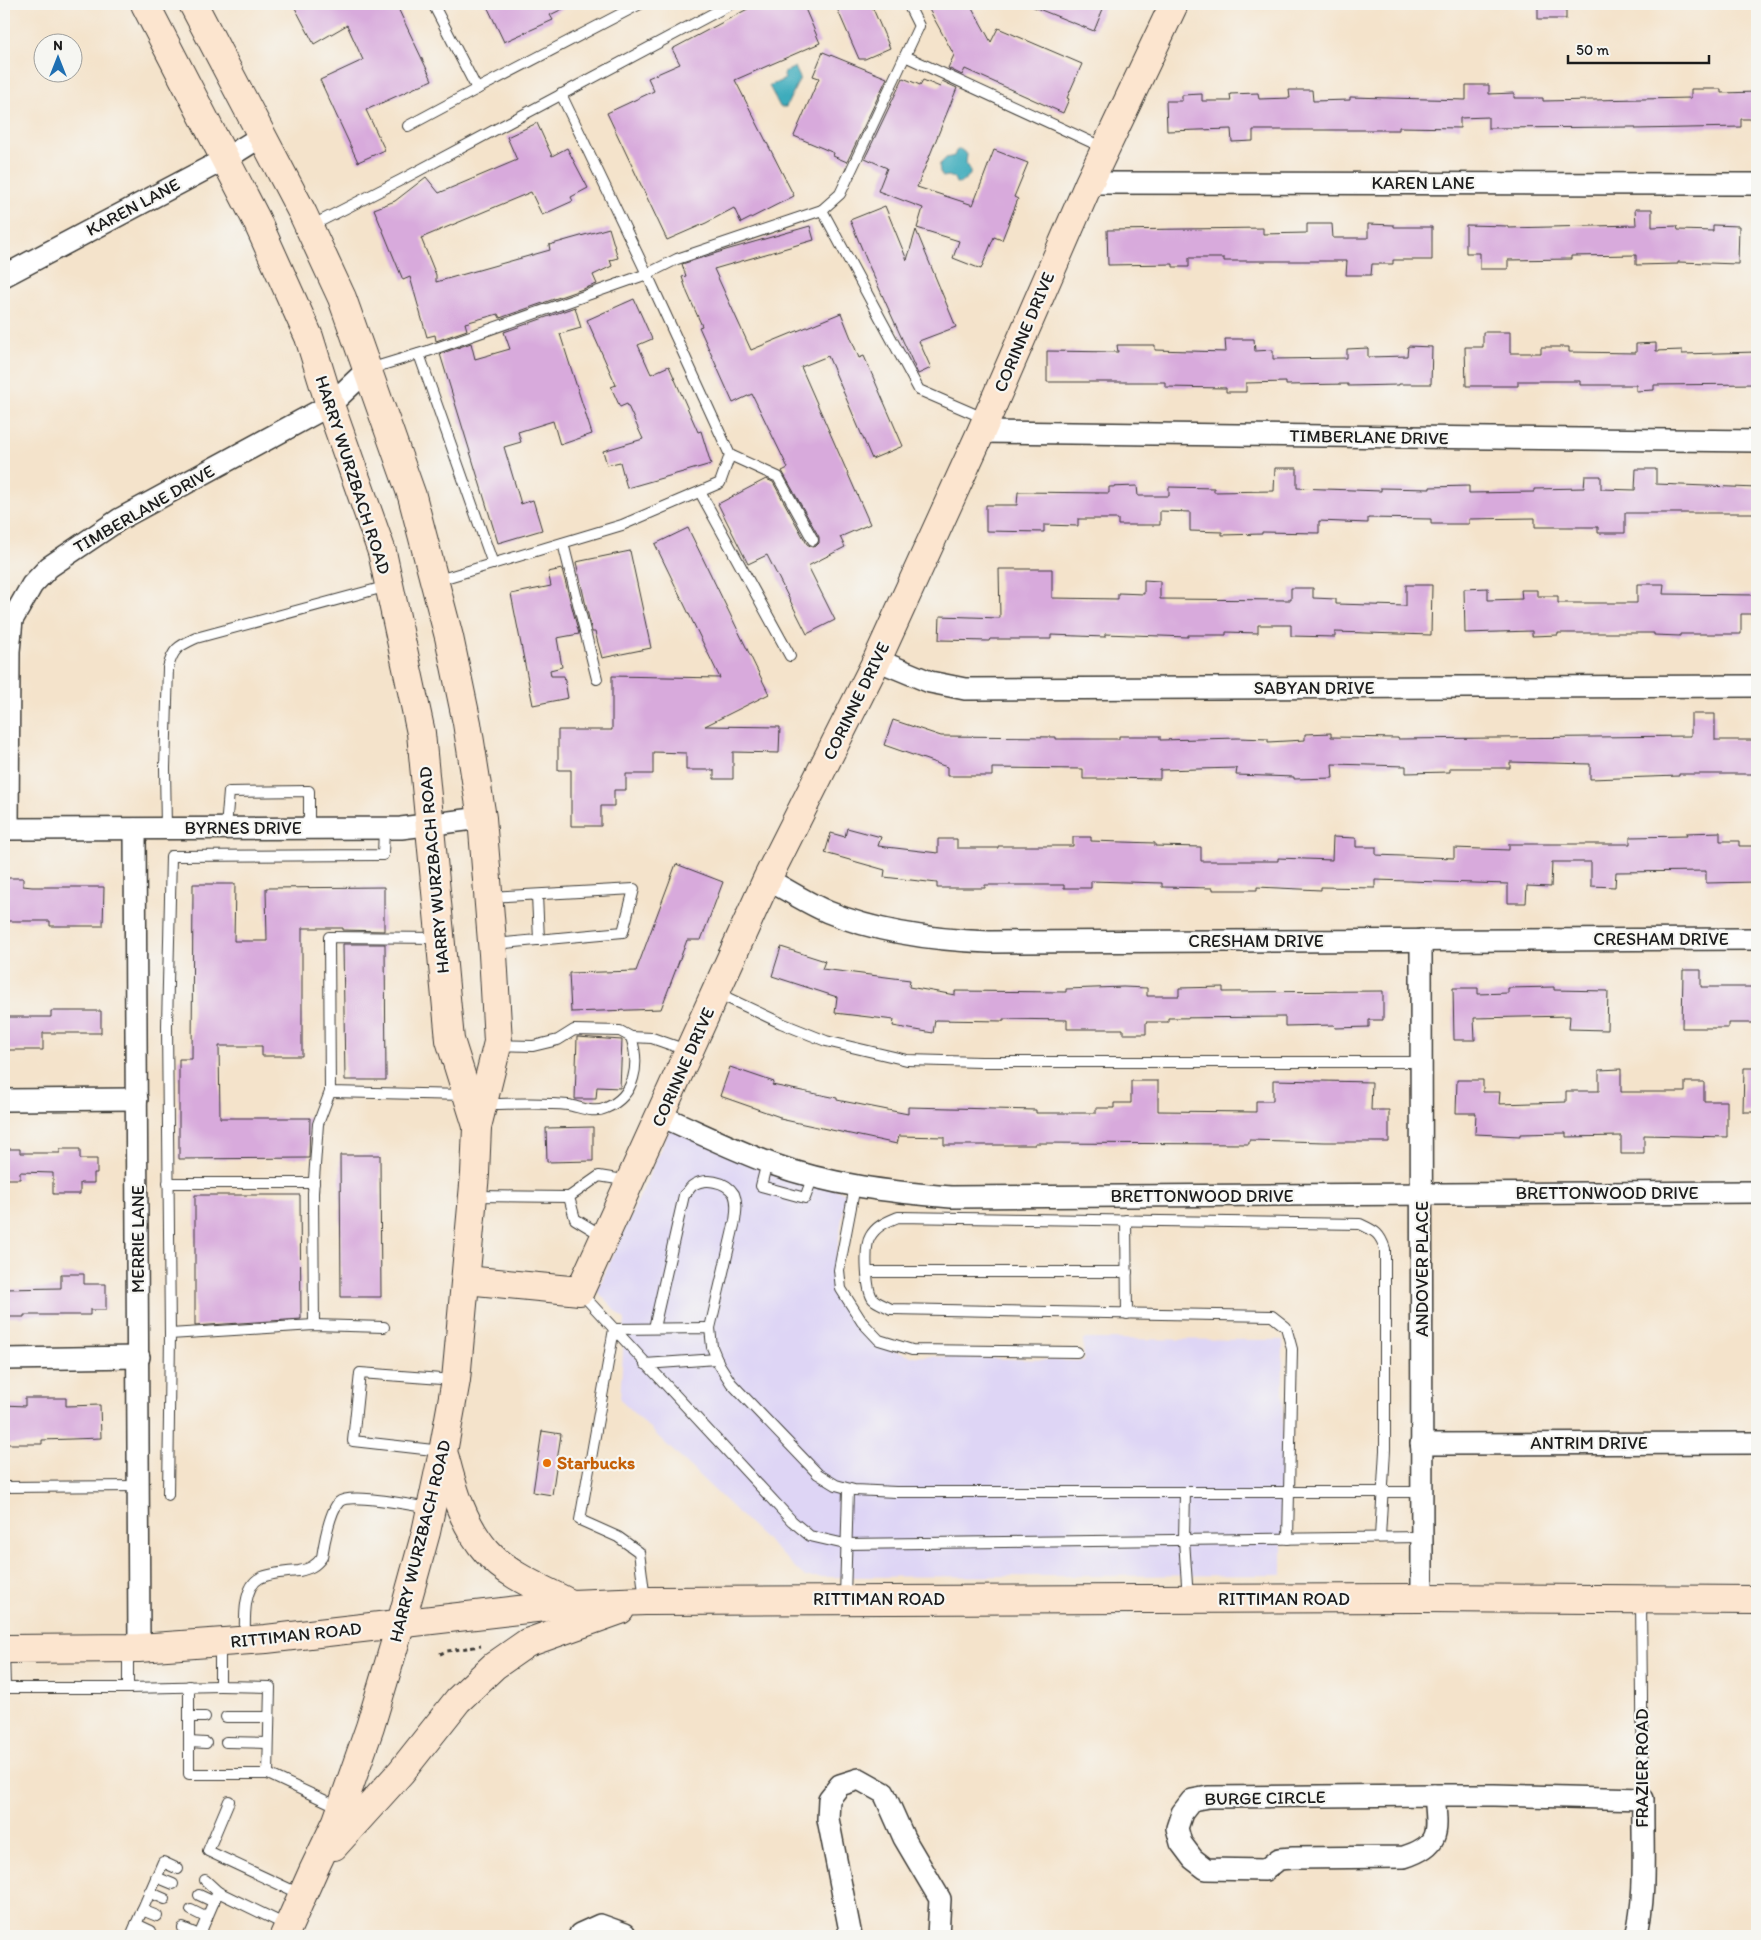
<svg xmlns="http://www.w3.org/2000/svg" width="1761" height="1940" font-family="Itim,sans-serif">
<style>
.built{fill:#ded5f5}
.water{fill:#3eacbc;stroke:#2d646c}
.building{fill:#d8aadc}
.lines{fill:none;stroke-linecap:round;stroke-linejoin:round}
.lane-casing{stroke:#3c3a36;stroke-width:12}
.street-casing{stroke:#3c3a36;stroke-width:24}
.secondary-casing{stroke:#3c3a36;stroke-width:30}
.path{stroke:#3c3a36;stroke-width:3;stroke-dasharray:4 4;stroke-linecap:butt}
.lane{stroke:#fff;stroke-width:10}
.street{stroke:#fff;stroke-width:21}
.secondary{stroke:#fce5cf;stroke-width:28}
.food-dot{fill:#e8710a;stroke:#f6f6f2;stroke-width:2}
.labels{text-anchor:middle;dominant-baseline:central;stroke-width:4.5;stroke-linejoin:round;paint-order:stroke}
.street-label{font-size:18px;fill:#1c1c1c;stroke:#f6f6f2}
.food-label{font-size:18px;font-weight:bold;fill:#c56008;stroke:#f6f6f2;text-anchor:start}
</style>
<rect width="100%" height="100%" fill="#f6f6f2"/>
<filter id="ink" filterUnits="userSpaceOnUse"><feTurbulence type="fractalNoise" baseFrequency=".02" numOctaves="2"/><feDisplacementMap in="SourceGraphic" scale="10" xChannelSelector="R" yChannelSelector="G"/><feConvolveMatrix kernelMatrix="1 2 1 2 8 2 1 2 1" color-interpolation-filters="sRGB"/></filter>
<filter id="wash" filterUnits="userSpaceOnUse"><feTurbulence type="fractalNoise" baseFrequency=".0096" numOctaves="4" result="noise"/><feDisplacementMap in="SourceGraphic" scale="20" xChannelSelector="R" yChannelSelector="G"/><feGaussianBlur stdDeviation="1.12" result="paint"/><feColorMatrix in="noise" values="0 0 0 0 0 0 0 0 0 0 0 0 0 0 0 0 0 1.4 0 .05"/><feComposite in="paint" operator="in"/></filter>
<g filter="url(#wash)">
<rect width="100%" height="100%" fill="#f4e3cb"/>
<polygon class="built" points="670,1129 846,1193 831,1290 873,1344 910,1356 1084,1361 1083,1339 1283,1340 1282,1575 805,1577 620,1400 625,1320 597,1291"/>
<g class="water">
<polygon points="795,67 800,78 786,107 780,107 769,86 785,79 783,73"/>
<polygon points="960,149 967,154 966,163 970,169 970,175 961,183 956,183 954,178 948,176 943,177 940,172 939,165 946,158 954,156 956,151"/>
</g>
<g id="blocks">
<g class="building">
<polygon points="293,4 396,4 432,80 366,110 385,150 358,162 320,80 363,60 347,25 314,44"/>
<polygon points="486,4 573,4 550,15 553,20 504,42"/>
<polygon points="757,4 803,4 820,43 735,80 794,196 741,223 734,208 706,223 667,240 607,113 654,91 648,78 680,64 672,49"/>
<polygon points="835,4 871,4 890,48 865,59 859,59"/>
<polygon points="926,4 970,4 991,42 998,28 1082,64 1067,98 1069,99 1063,113 965,69 962,75 948,68 954,55"/>
<polygon points="1026,4 1105,4 1094,31"/>
<rect x="1538" y="4" width="28" height="15"/>
<polygon points="823,52 887,78 847,162 833,156 834,153 794,136 819,78 813,76"/>
<polygon points="903,78 920,85 923,80 940,87 942,81 957,88 917,187 973,205 994,150 1028,163 1014,197 1018,199 1002,240 994,237 981,269 953,258 959,241 917,228 923,208 878,191 887,168 865,158"/>
<polygon points="1466,85 1489,85 1489,94 1514,93 1514,98 1543,98 1543,101 1691,98 1691,89 1721,89 1721,93 1757,92 1757,119 1741,119 1741,127 1635,129 1635,127 1488,128 1488,117 1460,118 1460,128 1399,127 1399,130 1253,130 1253,141 1232,142 1231,129 1167,131 1166,101 1182,101 1182,95 1202,94 1202,101 1231,101 1230,94 1258,93 1259,99 1290,98 1289,90 1312,90 1313,101 1350,100 1350,97 1466,100"/>
<polygon points="537,123 552,156 567,148 588,188 571,197 573,201 542,215 531,192 421,238 436,275 436,282 550,250 549,245 609,228 618,258 610,260 612,266 593,275 597,284 500,318 498,314 465,323 467,330 436,341 435,335 427,337 410,277 403,280 374,209 395,201 426,177 439,193 517,160 507,137"/>
<polygon points="885,206 907,260 916,230 956,327 919,341 931,368 918,374 869,266 850,220"/>
<polygon points="1635,209 1652,209 1652,227 1677,226 1678,230 1713,231 1713,225 1739,226 1738,264 1678,262 1678,264 1636,265 1636,255 1571,256 1571,259 1508,260 1508,269 1480,269 1480,253 1466,253 1466,225 1508,226 1508,228 1636,225"/>
<polygon points="1307,224 1332,224 1333,238 1368,238 1368,224 1394,225 1394,227 1432,227 1432,260 1393,260 1393,264 1372,264 1371,275 1346,275 1347,261 1224,261 1224,258 1189,258 1189,267 1173,267 1173,264 1108,265 1107,230 1263,228 1263,234 1307,233"/>
<polygon points="810,226 814,240 714,269 751,350 841,313 859,358 864,356 903,446 872,459 828,356 801,367 870,524 840,537 845,547 808,566 835,620 807,634 767,555 748,564 718,504 766,479 773,482 807,544 812,547 816,546 819,543 819,537 782,471 788,468 752,394 733,403 699,327 702,326 687,292 682,277 686,276 682,264 726,250"/>
<polygon points="634,299 652,339 638,345 651,374 669,366 698,432 701,431 711,464 627,488 620,462 607,465 603,451 643,439 627,404 620,407 611,387 616,385 587,320"/>
<polygon points="575,307 581,328 560,334 592,434 560,445 553,421 518,432 521,442 504,447 521,504 533,500 542,530 498,543 440,354 471,343 475,359 510,349 504,332"/>
<polygon points="1483,332 1510,332 1510,353 1541,353 1541,347 1569,347 1569,352 1636,353 1636,344 1656,343 1656,351 1682,350 1682,354 1757,352 1757,384 1654,385 1654,390 1636,391 1636,385 1580,385 1580,381 1518,381 1518,386 1466,386 1465,347 1483,347"/>
<polygon points="1225,339 1254,339 1255,351 1273,350 1273,359 1347,358 1347,349 1368,348 1368,357 1407,356 1408,346 1432,347 1431,384 1399,384 1399,385 1348,386 1348,384 1286,385 1286,382 1246,383 1246,392 1226,392 1226,388 1165,387 1165,382 1047,382 1047,351 1118,352 1117,345 1155,345 1155,350 1226,352"/>
<polygon points="1275,468 1297,468 1297,488 1381,491 1381,488 1430,489 1430,487 1469,486 1469,493 1534,492 1534,489 1584,488 1585,476 1601,476 1601,489 1635,490 1636,469 1656,469 1656,484 1757,488 1757,513 1625,513 1625,533 1598,533 1598,527 1535,527 1535,518 1469,519 1469,524 1431,524 1431,519 1368,518 1368,523 1319,521 1319,533 1262,532 1262,534 1222,535 1222,532 1190,531 1190,512 1160,511 1160,525 1118,525 1118,519 1078,519 1078,526 1044,525 1044,532 986,531 986,505 1017,505 1018,492 1109,493 1109,487 1137,486 1138,496 1169,496 1169,487 1214,488 1214,492 1274,491"/>
<polygon points="688,528 769,694 705,726 780,727 779,753 733,752 733,779 714,779 714,770 686,770 686,753 653,752 653,774 626,774 626,790 614,790 614,806 601,806 601,826 571,826 571,770 558,770 558,730 612,730 612,676 720,678 655,544"/>
<polygon points="630,551 651,648 602,658 595,632 592,632 576,562"/>
<polygon points="562,569 579,634 557,638 562,667 550,670 551,676 564,676 568,698 533,705 511,594 551,586 548,572"/>
<polygon points="999,569 1052,569 1052,598 1118,599 1118,593 1144,594 1144,580 1160,581 1160,599 1291,600 1291,588 1313,588 1313,598 1336,599 1336,604 1406,606 1406,585 1432,585 1431,635 1335,632 1335,637 1291,636 1291,625 1258,625 1258,633 1226,632 1226,635 1188,635 1188,637 1105,634 1105,637 1051,635 1051,639 990,639 989,641 939,640 940,616 1000,618"/>
<polygon points="1637,584 1664,584 1663,594 1757,595 1757,614 1741,614 1741,634 1680,634 1680,636 1654,635 1654,633 1558,633 1558,635 1532,636 1532,631 1465,633 1464,589 1488,588 1488,600 1522,599 1521,590 1537,590 1537,596 1558,596 1558,603 1637,603"/>
<polygon points="1691,714 1715,714 1715,740 1757,740 1757,774 1679,774 1679,776 1590,779 1590,764 1510,762 1510,768 1450,768 1450,772 1406,773 1406,766 1332,764 1333,778 1294,779 1294,777 1236,775 1237,768 1160,770 1160,779 1109,778 1109,779 1083,779 1083,769 992,768 992,776 947,776 947,767 884,745 893,720 941,736 1056,737 1056,739 1119,739 1119,736 1160,736 1160,740 1238,738 1268,739 1268,742 1305,740 1305,734 1331,733 1331,737 1398,738 1398,739 1691,736"/>
<polygon points="847,828 881,837 878,846 938,853 938,839 957,839 957,848 998,848 998,846 1073,846 1073,837 1091,837 1091,841 1155,843 1155,846 1201,847 1201,861 1278,861 1278,858 1332,860 1333,837 1356,838 1356,847 1376,847 1376,855 1454,858 1454,848 1509,850 1509,844 1630,844 1630,837 1687,836 1686,833 1720,832 1720,841 1739,841 1739,846 1757,846 1757,882 1706,883 1706,871 1616,872 1615,887 1591,886 1591,862 1552,862 1551,887 1527,886 1526,903 1508,903 1508,884 1375,880 1375,888 1321,887 1321,890 1257,887 1257,890 1213,890 1213,888 1162,887 1162,883 1091,881 1091,888 1064,888 1064,885 985,885 985,888 937,888 937,883 884,877 885,870 825,853 831,833 845,837"/>
<polygon points="676,864 723,882 701,940 687,940 661,1009 571,1012 569,973 636,971"/>
<polygon points="4,878 23,878 23,886 32,887 104,887 103,926 50,926 50,921 5,921"/>
<polygon points="193,884 235,884 234,941 267,941 266,888 384,887 384,931 343,930 343,928 302,928 302,1056 262,1056 262,1046 219,1046 220,1118 310,1118 309,1158 179,1159 179,1059 192,1059"/>
<polygon points="343,944 385,944 386,1080 345,1080"/>
<polygon points="781,947 825,961 822,969 910,980 909,987 955,995 955,991 1066,992 1066,989 1123,987 1147,988 1147,996 1179,996 1179,988 1223,987 1223,992 1383,991 1383,1020 1369,1020 1369,1027 1335,1028 1334,1025 1285,1026 1285,1017 1168,1018 1168,1022 1146,1022 1146,1034 1123,1034 1123,1029 1067,1029 1067,1020 1003,1019 1003,1021 935,1020 933,1033 893,1026 894,1020 835,1013 837,997 772,976"/>
<polygon points="1683,970 1701,970 1701,987 1757,987 1757,1023 1728,1023 1728,1028 1682,1028"/>
<polygon points="1554,987 1554,990 1608,991 1607,1030 1569,1029 1570,1016 1474,1018 1475,1040 1454,1040 1453,988 1478,988 1478,994 1508,993 1508,988"/>
<polygon points="51,1011 101,1011 101,1033 43,1033 43,1050 4,1050 4,1017 51,1017"/>
<polygon points="577,1037 622,1040 620,1088 597,1087 596,1099 575,1099"/>
<polygon points="730,1067 774,1082 772,1085 837,1098 837,1100 908,1114 908,1107 1036,1110 1036,1113 1096,1113 1096,1108 1114,1108 1114,1103 1131,1103 1131,1081 1158,1081 1158,1111 1256,1112 1256,1101 1273,1101 1273,1080 1372,1082 1371,1110 1389,1110 1389,1142 1325,1142 1249,1140 1249,1144 1035,1143 1035,1145 944,1145 944,1137 899,1136 897,1144 780,1119 780,1117 720,1096"/>
<polygon points="1744,1068 1757,1068 1757,1112 1743,1112"/>
<polygon points="1621,1069 1621,1092 1685,1092 1685,1082 1704,1082 1704,1101 1727,1101 1727,1137 1644,1135 1644,1154 1621,1154 1621,1136 1566,1137 1566,1133 1520,1134 1520,1136 1475,1134 1476,1113 1456,1113 1457,1080 1483,1080 1483,1092 1500,1092 1499,1104 1566,1102 1566,1091 1599,1091 1599,1070"/>
<polygon points="593,1127 593,1161 547,1162 546,1128"/>
<polygon points="4,1149 20,1149 20,1153 60,1153 60,1149 80,1149 80,1159 97,1159 97,1173 94,1173 94,1183 80,1183 80,1194 53,1194 53,1173 20,1172 20,1179 4,1179"/>
<polygon points="340,1155 380,1155 381,1297 341,1297"/>
<polygon points="195,1195 300,1195 301,1319 195,1326"/>
<polygon points="61,1274 84,1274 84,1284 106,1284 106,1310 90,1310 90,1315 24,1315 24,1317 4,1317 4,1289 61,1288"/>
<polygon points="25,1398 66,1398 66,1406 100,1405 101,1438 42,1440 42,1444 4,1444 4,1405 25,1406"/>
<polygon points="542,1431 561,1434 552,1495 533,1492"/>
</g>
</g>
</g>
<g filter="url(#ink)">
<use href="#blocks" fill-opacity="0" stroke="#3c3a36" stroke-width="1"/>
<g class="lines">
<g class="lane-casing">
<g id="lane">
<polyline points="433,4 477,89 640,4"/>
<polyline points="908,4 919,26 840,194 822,210 919,390 986,419"/>
<polyline points="905,56 1104,148"/>
<polyline points="408,126 477,89"/>
<polyline points="309,227 401,180 731,4"/>
<polyline points="419,354 493,564"/>
<polyline points="369,369 428,351 647,274 561,94"/>
<polyline points="700,492 790,656"/>
<polyline points="813,540 778,477 730,455 647,274 677,259 822,210"/>
<polyline points="563,543 597,679"/>
<polyline points="435,581 622,525 720,483 730,455"/>
<path d="M166,828L165,768L168,668C173,648 179,646 196,638L388,586"/>
<polyline points="226,828 229,792 309,791 309,828"/>
<polyline points="537,895 539,940"/>
<polyline points="490,897 634,889 623,932 494,944"/>
<polyline points="440,938 329,937 330,1092 465,1095"/>
<polyline points="717,993 781,1023 826,1041 907,1060 981,1062 1421,1062"/>
<polyline points="631,1037 652,1038 689,1051"/>
<path d="M484,1104C509,1104 544,1102 568,1105C580,1107 594,1114 606,1108C636,1095 640,1064 631,1037L620,1031L574,1030L558,1040L533,1046L497,1045"/>
<polyline points="767,1162 761,1186 805,1198 813,1176"/>
<polyline points="168,1183 314,1183"/>
<polyline points="855,1186 839,1270 841,1289 862,1322 879,1340 912,1350 1077,1352"/>
<polyline points="475,1196 569,1197"/>
<polyline points="1126,1220 1127,1314"/>
<polyline points="603,1236 575,1219 569,1197 599,1176 630,1181"/>
<polyline points="867,1272 1127,1272"/>
<polyline points="580,1292 792,1521 810,1536 845,1544 1422,1537"/>
<polyline points="314,1325 313,1193 318,1124 330,1092"/>
<path d="M654,1328L684,1195C687,1193 689,1189 692,1186C704,1177 726,1181 734,1194C738,1203 736,1213 735,1221L710,1328"/>
<polyline points="170,1334 167,1026 171,856 383,855 384,828"/>
<polyline points="645,1364 717,1359"/>
<polyline points="442,1451 353,1441 360,1373 455,1380"/>
<polyline points="4,1487 139,1486"/>
<polyline points="1185,1492 1184,1540 1188,1599"/>
<polyline points="168,1495 170,1334 314,1325 384,1327"/>
<path d="M1380,1537L1385,1450V1249C1380,1233 1375,1231 1360,1224L898,1217C886,1222 876,1226 870,1237C864,1247 866,1290 873,1299C877,1303 886,1306 891,1309L1272,1316L1286,1327L1292,1349L1289,1492H1422"/>
<polyline points="845,1598 848,1489"/>
<polyline points="645,1600 639,1552 618,1537 580,1520 614,1329 710,1328 712,1347 719,1364 731,1383 818,1474 836,1485 854,1490 896,1492 1289,1492 1288,1539"/>
<polyline points="1641,1600 1643,1799"/>
<path d="M245,1640C245,1623 242,1587 260,1578C270,1573 287,1572 299,1571C309,1569 316,1566 322,1557C324,1544 330,1511 339,1502C349,1492 414,1506 430,1508"/>
<polyline points="220,1644 220,1686 270,1687 268,1774 341,1808"/>
<polyline points="4,1650 5,1688 128,1688 128,1649"/>
<polyline points="189,1686 189,1774 268,1774"/>
<polyline points="128,1688 220,1686"/>
<polyline points="189,1717 205,1717"/>
<polyline points="226,1717 269,1717"/>
<polyline points="189,1742 206,1743"/>
<polyline points="226,1742 268,1743"/>
<polyline points="229,1801 208,1851 302,1895"/>
<polyline points="156,1877 173,1884"/>
<polyline points="205,1880 218,1892"/>
<polyline points="149,1892 165,1899"/>
<polyline points="199,1895 214,1902"/>
<polyline points="142,1910 157,1916"/>
<polyline points="191,1910 207,1918"/>
<polyline points="136,1924 151,1931"/>
<polyline points="183,1928 199,1935"/>
<polyline points="131,1936 163,1862 178,1869"/>
<polyline points="199,1936 218,1892 288,1926"/>
</g>
</g>
<g class="street-casing">
<g id="street">
<polyline points="1089,183 1757,184"/>
<polyline points="4,276 225,159 262,136"/>
<polyline points="981,432 1757,441"/>
<polyline points="877,660 930,682 965,689 1757,686"/>
<polyline points="4,829 401,828 482,818"/>
<polyline points="8,829 9,651 12,620 32,585 49,567 120,519 330,405 368,369"/>
<polyline points="135,829 139,1648"/>
<path d="M767,879C787,890 807,903 828,912C879,933 934,940 989,942L1757,939"/>
<polyline points="1421,940 1422,1598"/>
<polyline points="4,1100 137,1099"/>
<path d="M661,1116C698,1132 734,1150 772,1164C830,1185 890,1192 951,1197L1757,1192"/>
<polyline points="4,1359 139,1357"/>
<polyline points="1421,1444 1757,1443"/>
<path d="M1434,1795C1437,1831 1442,1845 1404,1857L1293,1858L1279,1859L1265,1870L1206,1869L1193,1859L1181,1843L1177,1828L1182,1813L1192,1800L1208,1797Z"/>
<path d="M1434,1795H1494L1643,1799C1642,1840 1647,1898 1636,1936"/>
<polyline points="580,1936 580,1934 600,1925 625,1934 626,1936"/>
<polyline points="851,1936 828,1819 829,1799 840,1785 859,1779 884,1793 904,1838 940,1899 938,1936"/>
</g>
</g>
<g class="secondary-casing">
<g id="secondary">
<polyline points="145,4 256,219 309,337 330,405 382,552 421,733 450,1040 477,1126"/>
<polyline points="193,4 303,214 342,298 412,496 449,637 467,723 482,818 493,954 498,1042 477,1127 475,1174 456,1380 443,1452 426,1532 401,1623 370,1727 337,1821 314,1869 284,1936"/>
<polyline points="466,1280 580,1291 767,879 877,660 981,432 1089,183 1174,4"/>
<path d="M445,1458C453,1490 464,1526 487,1552C508,1576 543,1589 571,1604"/>
<polyline points="4,1649 139,1648 266,1639 571,1604 645,1601 1422,1598 1757,1600"/>
<polyline points="334,1846 401,1772 458,1700 494,1666 527,1643 620,1610"/>
</g>
</g>
<polyline class="path" points="440,1654 447,1651 481,1646"/>
<use href="#lane" class="lane"/>
<use href="#street" class="street"/>
<use href="#secondary" class="secondary"/>
</g>
</g>
<circle class="food-dot" cx="547" cy="1463" r="5"/>
<g class="labels">
<g class="street-label">
<text x="1423" y="183">KAREN LANE</text>
<text transform="translate(133 207) rotate(-28)">KAREN LANE</text>
<text transform="translate(1024 332) rotate(-67)">CORINNE DRIVE</text>
<text transform="translate(1369 437) rotate(1)">TIMBERLANE DRIVE</text>
<text transform="translate(353 475) rotate(72)">HARRY WURZBACH ROAD</text>
<text transform="translate(144 509) rotate(-30)">TIMBERLANE DRIVE</text>
<text x="1314" y="688">SABYAN DRIVE</text>
<text transform="translate(856 701) rotate(-64)">CORINNE DRIVE</text>
<text x="243" y="828">BYRNES DRIVE</text>
<text transform="translate(434 870) rotate(-95)">HARRY WURZBACH ROAD</text>
<text x="1661" y="939">CRESHAM DRIVE</text>
<text x="1256" y="941">CRESHAM DRIVE</text>
<text transform="translate(683 1067) rotate(-66)">CORINNE DRIVE</text>
<text x="1607" y="1193">BRETTONWOOD DRIVE</text>
<text x="1202" y="1196">BRETTONWOOD DRIVE</text>
<text transform="translate(138 1239) rotate(-90)">MERRIE LANE</text>
<text transform="translate(1422 1269) rotate(-90)">ANDOVER PLACE</text>
<text x="1589" y="1443">ANTRIM DRIVE</text>
<text transform="translate(420 1541) rotate(-76)">HARRY WURZBACH ROAD</text>
<text x="879" y="1599">RITTIMAN ROAD</text>
<text x="1284" y="1599">RITTIMAN ROAD</text>
<text transform="translate(296 1635) rotate(-6)">RITTIMAN ROAD</text>
<text transform="translate(1642 1768) rotate(-90)">FRAZIER ROAD</text>
<text transform="translate(1265 1798) rotate(-1)">BURGE CIRCLE</text>
</g>
<g class="food-label">
<text x="557" y="1463">Starbucks</text>
</g>
</g>
<rect width="1761" height="1940" fill="none" stroke="#f6f6f2" stroke-width="20"/>
<g transform="translate(58 58)"><circle r="24" fill="#f6f6f2" stroke="#9f9f9c"/>
<path d="M0-4L9 19L0 12L-9 19Z" fill="#1f6fb2"/>
<text y="-8" font-size="14" font-weight="bold" text-anchor="middle" fill="#1c1c1c">N</text>
</g>
<path d="M1568 55v8h141v-8" fill="none" stroke="#1c1c1c" stroke-width="2.5"/>
<text x="1576" y="55" font-size="15" fill="#1c1c1c" stroke="#f6f6f2" stroke-width="4" paint-order="stroke">50 m</text>
</svg>
